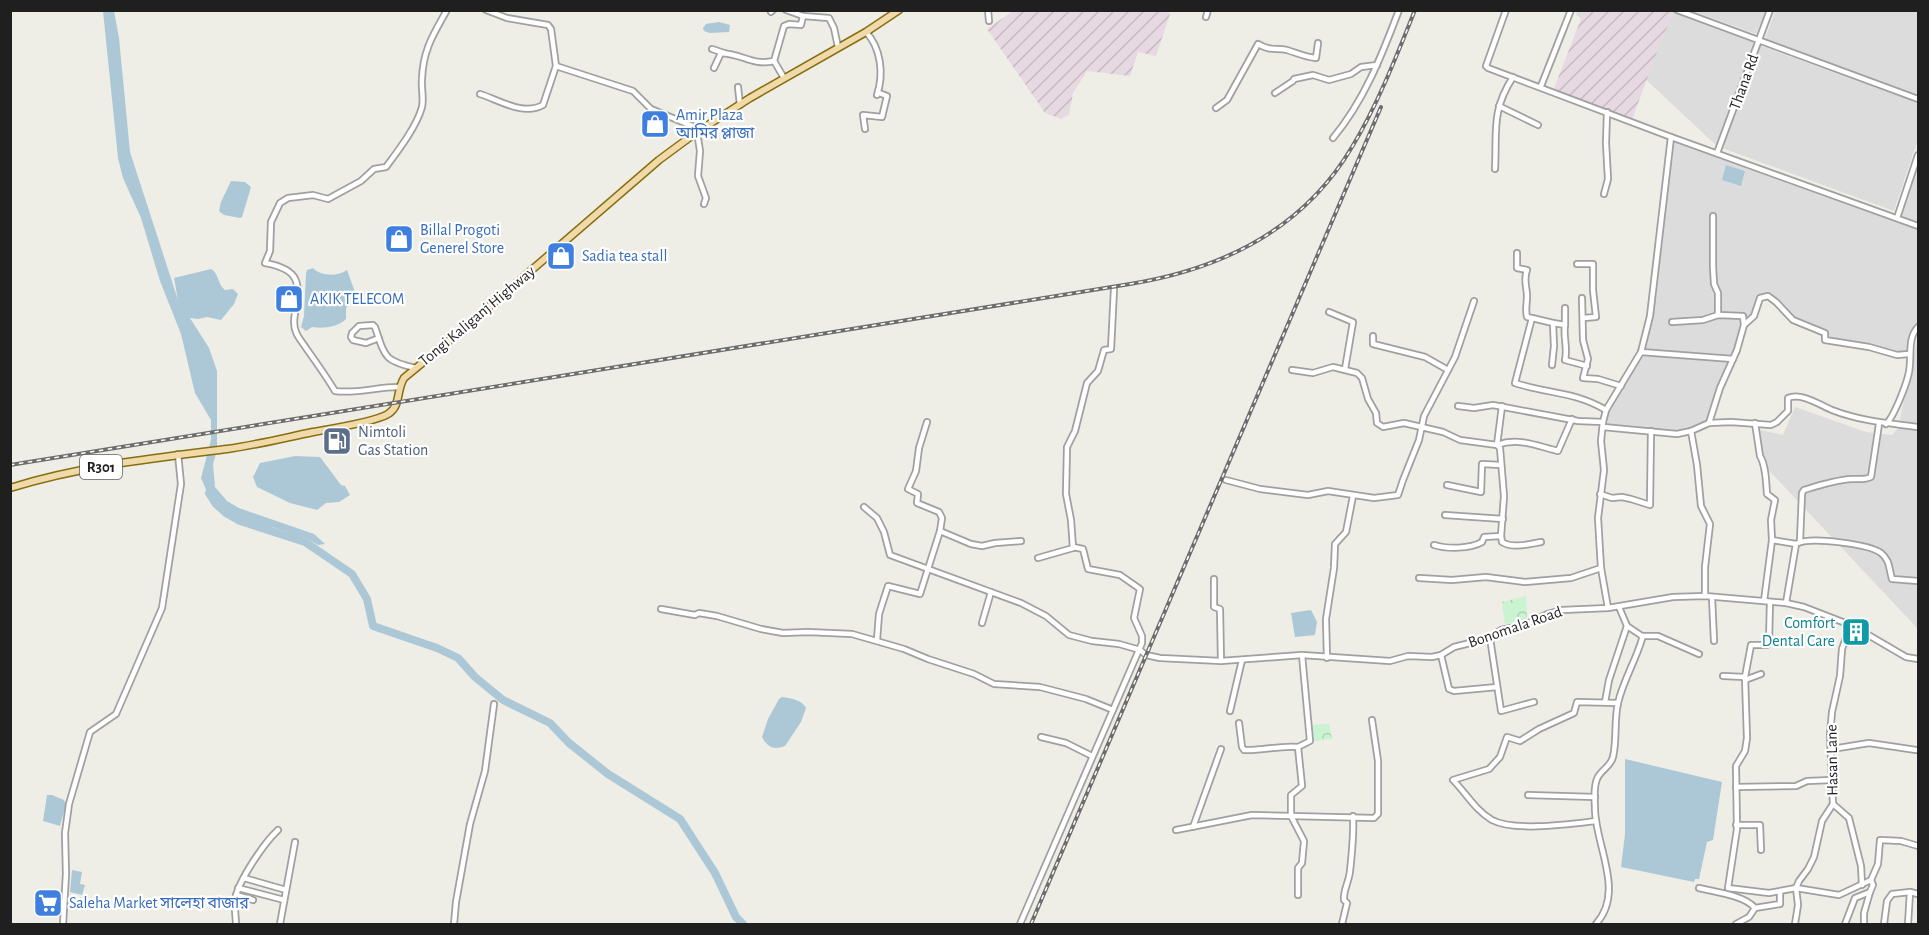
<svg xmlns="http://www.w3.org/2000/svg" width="1929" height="935" font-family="'Alegreya Sans','Noto Sans Bengali',sans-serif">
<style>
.residential{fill:#dddcdc}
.industrial{fill:url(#industrial-furrows)}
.park{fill:url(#park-crowns)}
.water{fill:#acc8d7}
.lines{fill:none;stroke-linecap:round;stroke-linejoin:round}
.river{stroke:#acc8d7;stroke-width:8}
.minor-casing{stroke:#a0a0a0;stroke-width:8}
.major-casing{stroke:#876e12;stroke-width:9}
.minor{stroke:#fff;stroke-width:4.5}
.major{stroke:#f1daa9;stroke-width:6}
.rail-casing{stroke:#6d6d6d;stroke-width:4}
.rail{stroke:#fff;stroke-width:1.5;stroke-dasharray:4.5;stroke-linecap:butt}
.labels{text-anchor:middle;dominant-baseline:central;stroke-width:4.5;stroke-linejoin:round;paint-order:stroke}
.shield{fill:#fff;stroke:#626262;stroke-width:1.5}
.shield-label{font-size:15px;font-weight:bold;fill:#1f1f1f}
.street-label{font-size:16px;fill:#1f1f1f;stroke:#fff}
.shop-label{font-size:16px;fill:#366cbe;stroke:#fff;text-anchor:start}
.service-label{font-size:16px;fill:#4e5e75;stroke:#fff;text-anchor:start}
.culture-label{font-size:16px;fill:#0d838f;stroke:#fff;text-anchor:end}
</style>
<defs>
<pattern id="industrial-furrows" width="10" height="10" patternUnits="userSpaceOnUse" patternTransform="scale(1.5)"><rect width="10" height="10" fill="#e7d9e2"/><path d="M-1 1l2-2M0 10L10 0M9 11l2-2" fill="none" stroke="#c6bac1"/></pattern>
<pattern id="park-crowns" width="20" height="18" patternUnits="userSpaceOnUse" patternTransform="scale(1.5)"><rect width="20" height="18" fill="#c9f3d1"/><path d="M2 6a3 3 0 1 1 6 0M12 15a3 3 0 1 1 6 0" fill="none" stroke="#acd0b3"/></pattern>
</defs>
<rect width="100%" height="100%" fill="#eeede6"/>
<g class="residential">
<polygon points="1578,10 1670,11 1754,39 1719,148 1576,14"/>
<polygon points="1692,11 1766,11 1756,34"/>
<polygon points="1775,11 1918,11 1918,96 1765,39"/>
<polygon points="1758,45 1918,103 1918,139 1894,211 1722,148"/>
<polygon points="1673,142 1918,230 1918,326 1912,332 1906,352 1897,356 1868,347 1827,343 1823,337 1801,327 1776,303 1763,299 1754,316 1745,327 1717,402 1711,426 1695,431 1601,427 1604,412 1634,361 1647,322"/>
<polygon points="1918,149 1918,225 1895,216"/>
<polygon points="1918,339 1918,629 1762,463 1755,429 1783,435 1795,407 1866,432 1892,435 1898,428 1917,340"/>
</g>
<g class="industrial">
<polygon points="1667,10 1673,15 1661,41 1632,120 1553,91 1584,11"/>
<polygon points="1166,11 1170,14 1156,56 1138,52 1130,76 1087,71 1073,93 1069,115 1061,119 1045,113 987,29 1013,11"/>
</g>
<g class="park">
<polygon points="1526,596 1527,619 1505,624 1502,602"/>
<polygon points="1329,724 1332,739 1314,741 1311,725"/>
</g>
<g class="water">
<path d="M103,11H114L119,38L130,152L178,300L174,278L211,269C219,273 217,284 225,290L233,289L238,294L234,304L221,320L207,317L198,319L190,318L209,348L217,371V450L213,464L215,487L227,501L239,508L314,534L325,544L318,545L307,539L272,527L252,524L224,512L208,494L201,478L211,440V420L195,393L181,334L160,281L141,218L123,178L118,158Z"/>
<polygon points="719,22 730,25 729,32 710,33 704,31 703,28 706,24"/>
<polygon points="1726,165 1745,171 1741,186 1722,180"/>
<polygon points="231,181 245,182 251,187 242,217 240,218 224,215 219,211 221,202"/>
<path d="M313,268C320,276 338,277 347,270L359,303L354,301L346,308V319C338,327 323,329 312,327L306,331L301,327L304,316L306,274L307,270Z"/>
<polygon points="295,456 320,457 341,485 345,486 350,495 339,502 326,503 317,510 290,503 257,487 253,477 260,463"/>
<polygon points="1311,610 1317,622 1315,635 1295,637 1291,613"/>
<path d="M782,697C790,698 802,700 806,708L801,722L785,746C774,750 768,748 762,737L768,719L779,699Z"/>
<polygon points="1625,759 1722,782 1713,840 1707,842 1699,879 1695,879 1694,882 1621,867 1625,834"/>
<polygon points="47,795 52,795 64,800 66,804 60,826 43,821"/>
<polygon points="72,870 82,872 80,884 85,885 82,895 70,892"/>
</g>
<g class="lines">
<polyline class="river" points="209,493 216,504 226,513 240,521 305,542 352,574 367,599 373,626 437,648 458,658 475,677 503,700 550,723 569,743 608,774 680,819 715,873 736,917 743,924"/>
<g class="minor-casing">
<g id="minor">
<polyline points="486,10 507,18 548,25 551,29 556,66"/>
<polyline points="786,10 803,16 829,18 834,28 838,47"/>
<polyline points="988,10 989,21"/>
<polyline points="1506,10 1486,66 1488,68 1671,137 1918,226"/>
<polyline points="1677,10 1918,99"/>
<polyline points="771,12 773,10"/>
<polyline points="1206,17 1208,10"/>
<path d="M866,32C881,48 884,74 877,95"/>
<polyline points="712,49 724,53"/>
<path d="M714,68L721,53C743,54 752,66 774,61"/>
<polyline points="784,78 774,61 784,26 789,24 801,25 803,16"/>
<polyline points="1541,86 1571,10"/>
<polyline points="738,87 740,105"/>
<polyline points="1275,93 1293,81 1294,79 1313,75 1329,80 1351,74 1361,67 1377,65"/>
<path d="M480,94C499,100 523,116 543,105L556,66L633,91L651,109L702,130"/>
<polyline points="1499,106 1538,125"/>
<path d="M1216,108L1227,100L1258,44C1270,51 1275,48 1287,50C1297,53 1305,57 1316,58L1318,43"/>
<polyline points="865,129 863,115 882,117 887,96 879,93"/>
<polyline points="697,132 700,151 698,176 706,198 704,204"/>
<path d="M1333,138C1364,101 1382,55 1399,10"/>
<polyline points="1717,153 1770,10"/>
<path d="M1495,169C1497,131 1491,111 1513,77"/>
<polyline points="1604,194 1608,179 1606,143 1607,112"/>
<polyline points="1713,216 1713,266 1714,284 1718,293 1718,315"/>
<polyline points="1897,218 1918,155"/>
<path d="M1517,253V268L1527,270C1523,280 1527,287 1527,296C1527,304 1525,310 1527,317L1532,318L1515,383C1548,394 1574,391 1606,410"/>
<polyline points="1577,264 1593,264 1593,290 1596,317 1583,318"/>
<polyline points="1582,298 1583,340 1588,359 1583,378 1598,379 1621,386"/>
<polyline points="1329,312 1353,322 1345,369"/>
<polyline points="1532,318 1553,323 1554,346 1552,365"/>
<polyline points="1672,322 1703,320 1718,315 1743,316 1744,325"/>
<path d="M1553,323L1565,325C1563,337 1568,348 1565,360L1587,366"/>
<polyline points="1565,325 1565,308"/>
<polyline points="1373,336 1373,344 1425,357 1448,370"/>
<path d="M379,338L366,343L353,340L351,337L352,333L359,326L373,325L375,327C385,357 384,361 416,368"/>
<polyline points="1641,352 1733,359"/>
<polyline points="1292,370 1313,373 1333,367 1357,373 1362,378 1368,399 1376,413 1377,423 1383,427 1404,423 1443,432 1460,440 1497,445 1502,406"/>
<path d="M398,387C377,387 357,394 335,391C326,376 316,362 306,348C303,343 298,338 296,332C293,326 294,319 295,313C301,282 299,269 265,263L270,251L271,222L280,203L288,198L305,196L313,195L328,199L361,181L374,169L386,167C398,151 417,126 422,107C424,98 421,88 422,79C423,50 433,35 447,10"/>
<polyline points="1458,406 1474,408 1493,405 1578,421 1603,422"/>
<polyline points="927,422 919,448 916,471 908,489 918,494 917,503 939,512 942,518 940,531"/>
<polyline points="1709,423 1720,388 1737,350 1744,325 1754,316 1760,298 1768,296 1776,302 1793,320 1825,333 1825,340 1869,347 1897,355 1909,354"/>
<path d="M1755,423L1760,456C1766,466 1766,482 1767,494L1775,500L1771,520L1772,540L1796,544L1786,603"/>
<path d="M1886,424C1894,417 1907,383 1909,372C1912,357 1907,338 1918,327"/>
<path d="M1603,427L1677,434L1691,431L1709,423L1731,422L1771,425L1777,422L1788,411V398C1801,392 1820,405 1832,410C1860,421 1888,423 1918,427"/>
<polyline points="1691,431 1697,465 1701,506 1710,524 1705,567 1705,596"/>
<polyline points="1226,480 1260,489 1308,495 1328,491 1374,498 1398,495 1403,480 1419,440 1424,416 1455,357 1474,301"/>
<polyline points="1447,485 1481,492 1482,464 1501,465"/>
<polyline points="1600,494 1612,498 1622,497 1631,499 1650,505 1651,431"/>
<polyline points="864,507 877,518 884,532 890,555 1021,603 1046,616 1069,635 1092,641 1119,644 1140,650 1146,655 1160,658 1221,661 1302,655 1390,661 1408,656 1432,657 1441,655 1454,647 1490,638 1501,630 1525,625 1547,614 1562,610 1608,608 1673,597 1705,596 1786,603 1804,607 1853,626 1906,657 1918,659"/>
<polyline points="1445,515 1503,519"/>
<path d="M1800,541L1802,493L1804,490C1820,485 1835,480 1852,479C1859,479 1865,480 1871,477L1879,424"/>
<path d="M1541,542C1529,544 1513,549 1502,542L1501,536L1504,496L1500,448L1497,445C1519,437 1537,446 1558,451L1572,419"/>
<path d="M1798,543C1812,537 1869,544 1881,553C1890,560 1889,569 1892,579L1918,581"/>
<path d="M1434,545C1447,549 1470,549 1482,542L1484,537L1501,536"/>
<polyline points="1038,558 1073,548 1071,520 1066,494 1067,447 1075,431 1087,383 1098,371 1104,350 1111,349 1114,289"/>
<polyline points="1419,578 1452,580 1486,577 1525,582 1571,578 1601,568"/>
<polyline points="1214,579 1214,607 1220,609 1221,661"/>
<polyline points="1712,597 1714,641"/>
<polyline points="1764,601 1772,540"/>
<polyline points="1770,602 1769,642 1767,645 1751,645 1745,677 1747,738 1745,751 1736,766 1737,829 1728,888 1769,893 1796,888 1839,895 1871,880 1878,864 1880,840 1901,841 1918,846"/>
<polyline points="1608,608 1601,568 1598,518 1604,470 1601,441 1603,422 1606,410 1641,352 1650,316 1671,137"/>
<polyline points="661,609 695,615 699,613 717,616 761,629 783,633 808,632 852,634 904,649 928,659 974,674 994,684 1040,687 1086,699 1113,710"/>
<polyline points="982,623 991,592"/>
<polyline points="1642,636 1658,636 1699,654"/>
<polyline points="1490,638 1501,711 1534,702"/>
<polyline points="877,640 879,614 888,586 920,594 940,531 971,544 982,546 995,543 1021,541"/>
<polyline points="1441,655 1449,689 1454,691 1497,687"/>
<polyline points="1327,658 1326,619 1334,568 1335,544 1346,532 1353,496"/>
<polyline points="1723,676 1745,677"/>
<polyline points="1745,680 1761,674"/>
<polyline points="1605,702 1609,680 1627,626"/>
<polyline points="1230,711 1242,660"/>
<path d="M1239,723L1242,747L1244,750C1263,751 1280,745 1298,747"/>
<polyline points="1041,737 1066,743 1092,756"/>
<polyline points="1832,749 1869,743 1916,750"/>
<polyline points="1736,787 1796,786 1807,781 1832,780"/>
<polyline points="1528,795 1595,797"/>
<polyline points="1833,804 1849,818 1861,866 1862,885"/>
<path d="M1596,821C1570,824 1515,832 1492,820C1476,811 1466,793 1453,780L1489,769L1500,757L1507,737L1520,741L1539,729L1574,713L1577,702L1618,703"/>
<polyline points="1736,825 1760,825 1761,850"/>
<polyline points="1193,827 1221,749"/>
<polyline points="1176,830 1252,815 1374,818 1378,814 1378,761 1372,720"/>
<polyline points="244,878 286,890"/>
<polyline points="238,888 284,900"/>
<path d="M1699,888C1715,892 1744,895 1755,908"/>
<polyline points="236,895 253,900"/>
<polyline points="1298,895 1298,868 1302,863 1304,841 1291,816 1291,795 1302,786 1298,747 1310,741 1302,655"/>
<polyline points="63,924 66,874 65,833 69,804 90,732 116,714 162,608 181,484 178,454"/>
<path d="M236,924C236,917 234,908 235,900C238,881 264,843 278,830"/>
<polyline points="280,924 295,842"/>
<polyline points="454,924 456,902 470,824 485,771 494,704"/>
<polyline points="1020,924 1142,643 1142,636 1134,618 1140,589 1120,575 1088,569 1083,549 1073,547"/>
<path d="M1342,924L1347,903L1344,900C1343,890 1349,882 1350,871C1352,853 1354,835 1353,816"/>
<path d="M1596,924C1625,892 1596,847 1595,810C1595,801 1593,788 1597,779C1601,769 1610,768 1613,757C1617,740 1614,721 1618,703C1623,681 1636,660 1642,639V636L1627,626L1619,607"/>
<polyline points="1736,924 1749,917 1755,908 1780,904 1780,892"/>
<polyline points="1795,924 1798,905 1796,888 1799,881 1808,869 1814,857 1822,821 1833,804 1830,734 1832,712 1840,676 1842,649 1847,635 1853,626"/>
<polyline points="1845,924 1855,898 1870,892 1873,885 1871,880"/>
<polyline points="1864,924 1864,913 1870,892"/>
<polyline points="1884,924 1887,901 1892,894 1910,892 1918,894"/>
<polyline points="1908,924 1910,892"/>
</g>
</g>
<g class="major-casing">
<path id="major" d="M10,488C81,466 154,458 227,449C256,445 284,438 313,432C330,429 375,422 388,414C401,406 396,391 404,378L461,331L659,160L697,132L750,98L866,32L899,10"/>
</g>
<use href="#minor" class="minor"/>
<use href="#major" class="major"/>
<g class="rail-casing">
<g id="rail">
<path d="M10,465L1130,284C1222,269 1303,230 1352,147C1377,106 1397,55 1415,10"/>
<polyline points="1031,924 1381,107"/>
</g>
</g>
<use href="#rail" class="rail"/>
</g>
<defs>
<g id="shop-square" transform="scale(1.5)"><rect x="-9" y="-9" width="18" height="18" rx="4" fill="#3f7fe0" stroke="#fff"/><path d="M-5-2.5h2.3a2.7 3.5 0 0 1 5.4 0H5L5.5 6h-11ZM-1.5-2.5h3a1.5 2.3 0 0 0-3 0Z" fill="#fff"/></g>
<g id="fuel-square" transform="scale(1.5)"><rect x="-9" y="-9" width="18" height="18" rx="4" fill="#5c6f8a" stroke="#fff"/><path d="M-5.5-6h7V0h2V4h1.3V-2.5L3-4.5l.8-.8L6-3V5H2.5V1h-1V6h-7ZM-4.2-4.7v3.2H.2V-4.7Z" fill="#fff"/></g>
<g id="building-square" transform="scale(1.5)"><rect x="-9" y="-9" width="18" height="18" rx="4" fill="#0f9aa8" stroke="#fff"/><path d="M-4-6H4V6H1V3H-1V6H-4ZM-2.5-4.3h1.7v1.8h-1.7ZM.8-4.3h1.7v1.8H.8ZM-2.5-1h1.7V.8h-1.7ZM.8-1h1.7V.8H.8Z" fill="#fff"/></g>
<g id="supermarket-square" transform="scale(1.5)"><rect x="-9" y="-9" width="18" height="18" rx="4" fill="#3f7fe0" stroke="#fff"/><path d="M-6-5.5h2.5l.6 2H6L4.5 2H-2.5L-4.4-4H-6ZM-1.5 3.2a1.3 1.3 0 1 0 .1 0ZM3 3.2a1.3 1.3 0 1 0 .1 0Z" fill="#fff"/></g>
</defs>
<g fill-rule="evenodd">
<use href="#shop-square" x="655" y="124"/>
<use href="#shop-square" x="399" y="239"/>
<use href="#shop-square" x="561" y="256"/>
<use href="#shop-square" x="289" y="299"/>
<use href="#fuel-square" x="337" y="441"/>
<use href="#building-square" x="1856" y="632"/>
<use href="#supermarket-square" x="48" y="903"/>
</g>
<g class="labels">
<rect class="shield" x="80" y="455" width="42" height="24" rx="4.5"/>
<g class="shield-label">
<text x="101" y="467">R301</text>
</g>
<g class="street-label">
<text transform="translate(1744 82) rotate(-70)">Thana Rd</text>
<text transform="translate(477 316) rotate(-40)">Tongi Kaliganj Highway</text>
<text transform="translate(1515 627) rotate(-19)">Bonomala Road</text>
<text transform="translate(1832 760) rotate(-91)">Hasan Lane</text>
</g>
<g class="shop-label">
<text x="676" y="115">Amir Plaza<tspan x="676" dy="18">আমির প্লাজা</tspan></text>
<text x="420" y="230">Billal Progoti<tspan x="420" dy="18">Generel Store</tspan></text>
<text x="582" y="256">Sadia tea stall</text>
<text x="310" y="299">AKIK TELECOM</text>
<text x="69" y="903">Saleha Market সালেহা বাজার</text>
</g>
<g class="service-label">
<text x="358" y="432">Nimtoli<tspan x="358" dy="18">Gas Station</tspan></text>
</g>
<g class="culture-label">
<text x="1835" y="623">Comfort<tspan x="1835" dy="18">Dental Care</tspan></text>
</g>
</g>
<rect width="1929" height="935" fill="none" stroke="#1f1f1f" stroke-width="24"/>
</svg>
